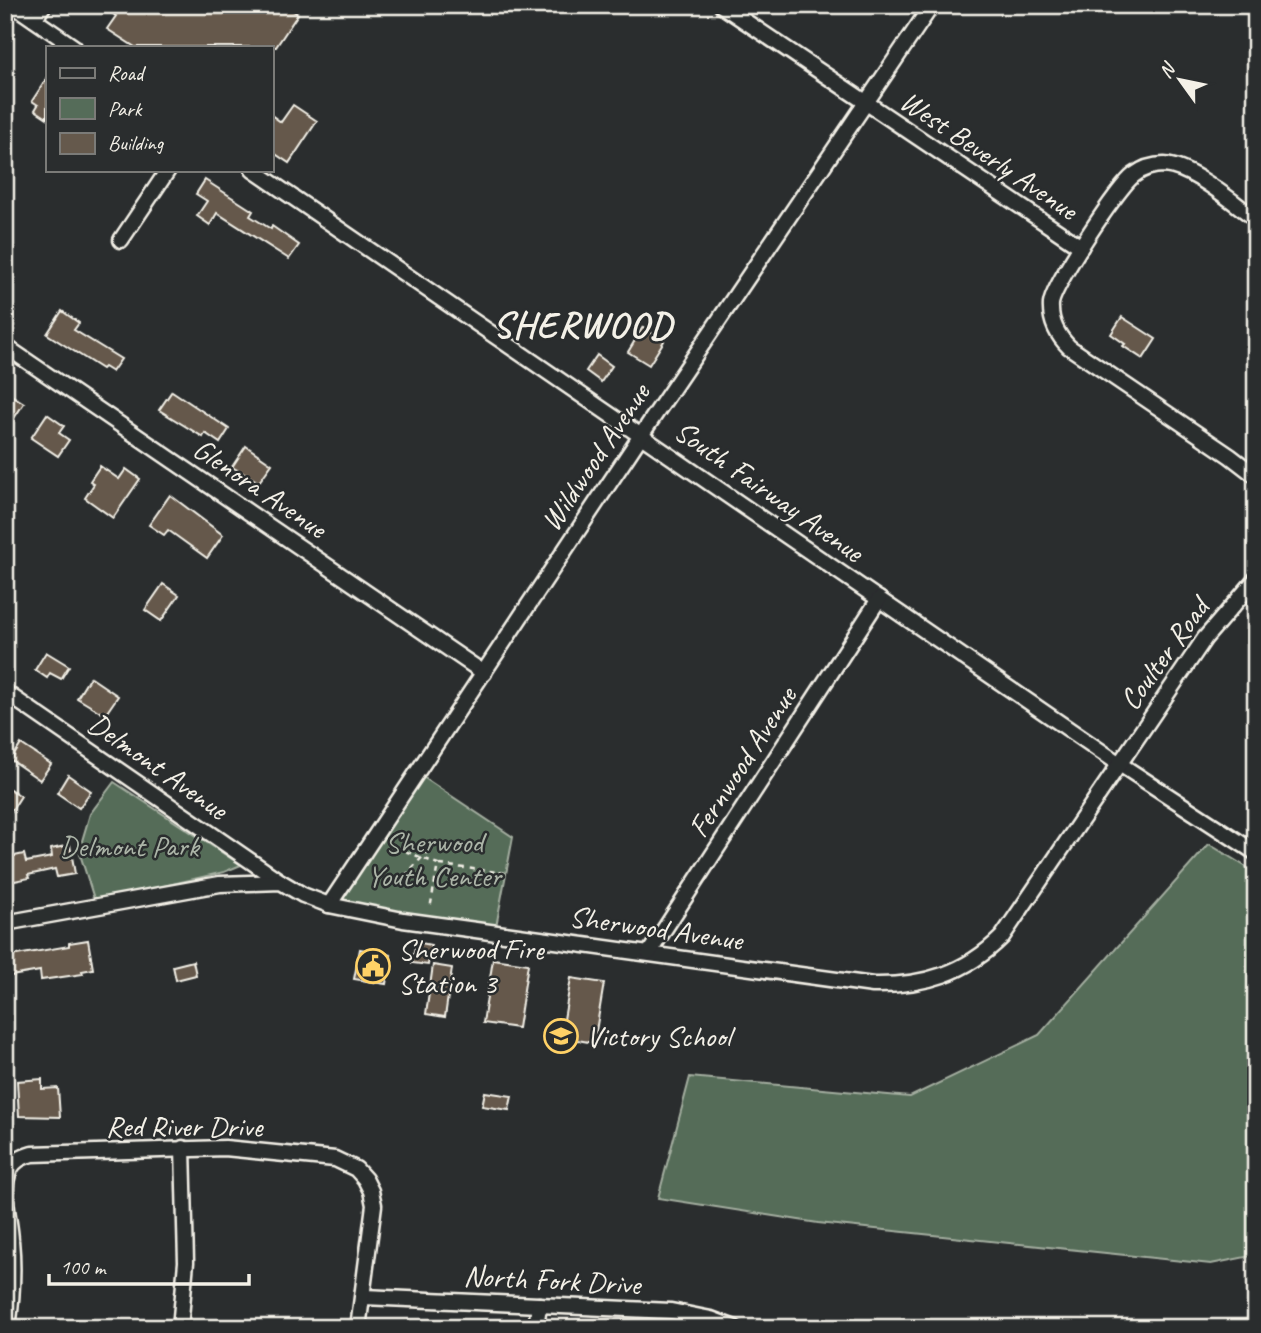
<svg xmlns="http://www.w3.org/2000/svg" width="1261" height="1333" font-family="Caveat,sans-serif">
<style>
.green{fill:#556c59;stroke:#a4aea0;stroke-width:2}
.building{fill:#65594c;stroke:#f4f1e8;stroke-width:2}
.lines{fill:none;stroke-linecap:round;stroke-linejoin:round}
.minor-casing{stroke:#f4f1e8;stroke-width:19}
.path{stroke:#f4f1e8;stroke-width:2.5;stroke-dasharray:5 5;stroke-linecap:butt}
.minor{stroke:#2a2d2e;stroke-width:14}
.labels{text-anchor:middle;dominant-baseline:central;stroke-width:5;stroke-linejoin:round;paint-order:stroke}
.street-label{font-size:30px;fill:#f4f1e8;stroke:#2a2d2e}
.park-label{font-size:30px;fill:#acb5a8;stroke:#2a2d2e}
.poi-label{font-size:30px;fill:#f4f1e8;stroke:#2a2d2e;text-anchor:start}
.district-label{font-size:37px;font-weight:bold;letter-spacing:2px;fill:#f4f1e8;stroke:#2a2d2e}
</style>
<rect width="100%" height="100%" fill="#2a2d2e"/>
<filter id="ink" filterUnits="userSpaceOnUse"><feTurbulence type="fractalNoise" baseFrequency=".0143" numOctaves="2"/><feDisplacementMap in="SourceGraphic" scale="14" xChannelSelector="R" yChannelSelector="G"/><feConvolveMatrix kernelMatrix="1 2 1 2 8 2 1 2 1" color-interpolation-filters="sRGB"/></filter>
<g filter="url(#ink)">
<g class="green">
<polygon points="417,773 513,837 495,932 329,905"/>
<polygon points="114,782 241,865 224,872 95,902 79,851 90,814"/>
<polygon points="1209,844 1256,873 1256,1255 1211,1264 818,1223 658,1198 690,1077 910,1097 1039,1035"/>
</g>
<g class="building">
<polygon points="100,5 284,5 298,14 276,47 135,47 107,29 116,16"/>
<polygon points="47,78 47,118 35,110 38,105 32,101"/>
<polygon points="293,105 317,121 289,163 271,151 271,115 281,122"/>
<polygon points="205,180 253,211 250,216 271,229 272,226 299,245 289,259 217,213 210,225 197,216 207,201 196,194"/>
<polygon points="62,311 79,323 74,330 121,359 112,372 104,367 102,369 47,334"/>
<polygon points="1122,317 1156,339 1143,359 1123,346 1125,344 1111,334"/>
<polygon points="643,327 664,341 649,365 628,352"/>
<polygon points="597,355 612,366 601,382 586,371"/>
<polygon points="5,391 24,403 5,432"/>
<polygon points="172,391 229,429 220,443 205,433 203,437 159,410"/>
<polygon points="47,414 64,426 59,433 69,440 58,456 31,438"/>
<polygon points="246,446 272,464 259,482 232,467"/>
<polygon points="100,466 119,479 126,469 140,479 113,518 85,498 94,484 90,481"/>
<polygon points="170,495 223,535 207,558 168,530 164,535 149,525"/>
<polygon points="163,584 179,595 161,621 145,610"/>
<polygon points="46,652 69,666 61,679 50,673 47,678 35,670"/>
<polygon points="90,677 118,696 105,715 77,698"/>
<polygon points="21,744 51,764 40,780 11,760"/>
<polygon points="68,775 91,791 79,808 57,793"/>
<polygon points="5,786 21,796 5,821"/>
<polygon points="70,845 75,874 57,877 55,869 28,875 29,878 5,883 5,858 24,854 26,862 52,857 51,849"/>
<polygon points="88,940 93,969 82,971 83,974 41,980 40,971 5,977 5,957 69,946 69,943"/>
<polygon points="416,942 431,945 428,965 412,963"/>
<polygon points="360,949 391,955 386,984 354,979"/>
<polygon points="493,959 528,964 518,1028 483,1023"/>
<polygon points="193,961 196,975 176,980 173,966"/>
<polygon points="433,965 452,968 445,1017 426,1014"/>
<polygon points="571,978 604,983 594,1043 561,1037"/>
<polygon points="42,1079 42,1089 58,1088 60,1117 19,1116 17,1081"/>
<polygon points="485,1092 512,1096 509,1110 482,1106"/>
</g>
<g class="lines">
<g class="minor-casing">
<g id="minor">
<polyline points="13,5 74,47"/>
<polyline points="721,5 1081,247"/>
<polyline points="34,19 44,5"/>
<polyline points="253,170 1118,763 1256,853"/>
<path d="M1256,219C1232,202 1193,167 1164,165C1154,165 1143,168 1134,175C1118,187 1053,285 1051,304C1050,321 1057,335 1069,347L1230,456L1256,476"/>
<polyline points="121,240 168,170"/>
<polyline points="5,346 484,673"/>
<polyline points="5,692 281,882"/>
<polyline points="329,905 648,425 932,5"/>
<path d="M5,923L220,884L281,882L303,895L329,905L403,920L873,985C924,986 966,973 1002,937L1205,638L1256,579"/>
<polyline points="649,953 879,599"/>
<polyline points="364,1297 671,1311 711,1319 735,1328"/>
<path d="M8,1328C12,1299 14,1269 11,1240C10,1218 0,1191 10,1169C15,1160 22,1157 32,1154L225,1148L335,1159L356,1169L365,1179L371,1191L374,1205L358,1328"/>
<polyline points="180,1328 186,1262 183,1148"/>
<polyline points="536,1328 539,1305"/>
</g>
</g>
<g class="path">
<polyline points="397,848 438,864 430,909"/>
<polyline points="440,865 506,873"/>
<polyline points="405,876 437,841"/>
<polyline points="1256,1051 1251,1055 1256,1060"/>
</g>
<use href="#minor" class="minor"/>
</g>
</g>
<defs>
<g id="civic-ring" transform="scale(1.75)"><circle r="9.5" fill="#2a2d2e" stroke="#ffd166" stroke-width="1.5"/><path d="M-.6-6.5H3V-4.5H.6V-3L4-1V1h2V6H-6V1h2V-1L-.6-3ZM-1.2 2.5V6h2.4V2.5Z" fill="#ffd166"/></g>
<g id="school-ring" transform="scale(1.75)"><circle r="9.5" fill="#2a2d2e" stroke="#ffd166" stroke-width="1.5"/><path d="M0-5L7-2L0 1L-7-2ZM-4 1L0 2.5L4 1V4Q0 6-4 4Z" fill="#ffd166"/></g>
</defs>
<g fill-rule="evenodd">
<use href="#civic-ring" x="373" y="966"/>
<use href="#school-ring" x="561" y="1036"/>
</g>
<g class="labels">
<g class="street-label">
<text transform="translate(989 155) rotate(34)">West Beverly Avenue</text>
<text transform="translate(595 457) rotate(-56)">Wildwood Avenue</text>
<text transform="translate(260 488) rotate(34)">Glenora Avenue</text>
<text transform="translate(769 491) rotate(35)">South Fairway Avenue</text>
<text transform="translate(1164 654) rotate(-54)">Coulter Road</text>
<text transform="translate(742 762) rotate(-57)">Fernwood Avenue</text>
<text transform="translate(158 766) rotate(35)">Delmont Avenue</text>
<text transform="translate(656 928) rotate(8)">Sherwood Avenue</text>
<text x="184" y="1126">Red River Drive</text>
<text transform="translate(552 1280) rotate(3)">North Fork Drive</text>
</g>
<g class="park-label">
<text x="434" y="842">Sherwood<tspan x="434" dy="34">Youth Center</tspan></text>
<text x="129" y="846">Delmont Park</text>
</g>
<g class="poi-label">
<text x="398" y="949">Sherwood Fire<tspan x="398" dy="34">Station 3</tspan></text>
<text x="586" y="1036">Victory School</text>
</g>
<g class="district-label">
<text x="583" y="324">SHERWOOD</text>
</g>
</g>
<rect width="1261" height="1333" fill="none" stroke="#2a2d2e" stroke-width="28"/>
<rect x="14" y="14" width="1233" height="1305" fill="none" stroke="#f4f1e8" stroke-width="2.5" filter="url(#ink)"/>
<rect x="46" y="46" width="228" height="126" fill="#2a2d2e" stroke="#7b7b78" stroke-width="2"/>
<rect x="60" y="68" width="35" height="10" fill="#2a2d2e" stroke="#7b7b78" stroke-width="2"/>
<text x="108" y="80" font-size="21" fill="#f4f1e8">Road</text>
<rect x="60" y="98" width="35" height="21" fill="#556c59" stroke="#7b7b78" stroke-width="2"/>
<text x="108" y="116" font-size="21" fill="#f4f1e8">Park</text>
<rect x="60" y="133" width="35" height="21" fill="#65594c" stroke="#7b7b78" stroke-width="2"/>
<text x="108" y="150" font-size="21" fill="#f4f1e8">Building</text>
<g transform="translate(1180 80) rotate(303)" stroke="#2a2d2e" stroke-width="5" paint-order="stroke">
<path d="M0-5L12 26L0 18L-12 26Z" fill="#f4f1e8"/>
<text y="-10" font-size="19" font-weight="bold" text-anchor="middle" fill="#f4f1e8">N</text>
</g>
<path d="M49 1274v10h200v-10" fill="none" stroke="#f4f1e8" stroke-width="3.5"/>
<text x="60" y="1274" font-size="21" fill="#f4f1e8" stroke="#2a2d2e" stroke-width="5" paint-order="stroke">100 m</text>
</svg>
